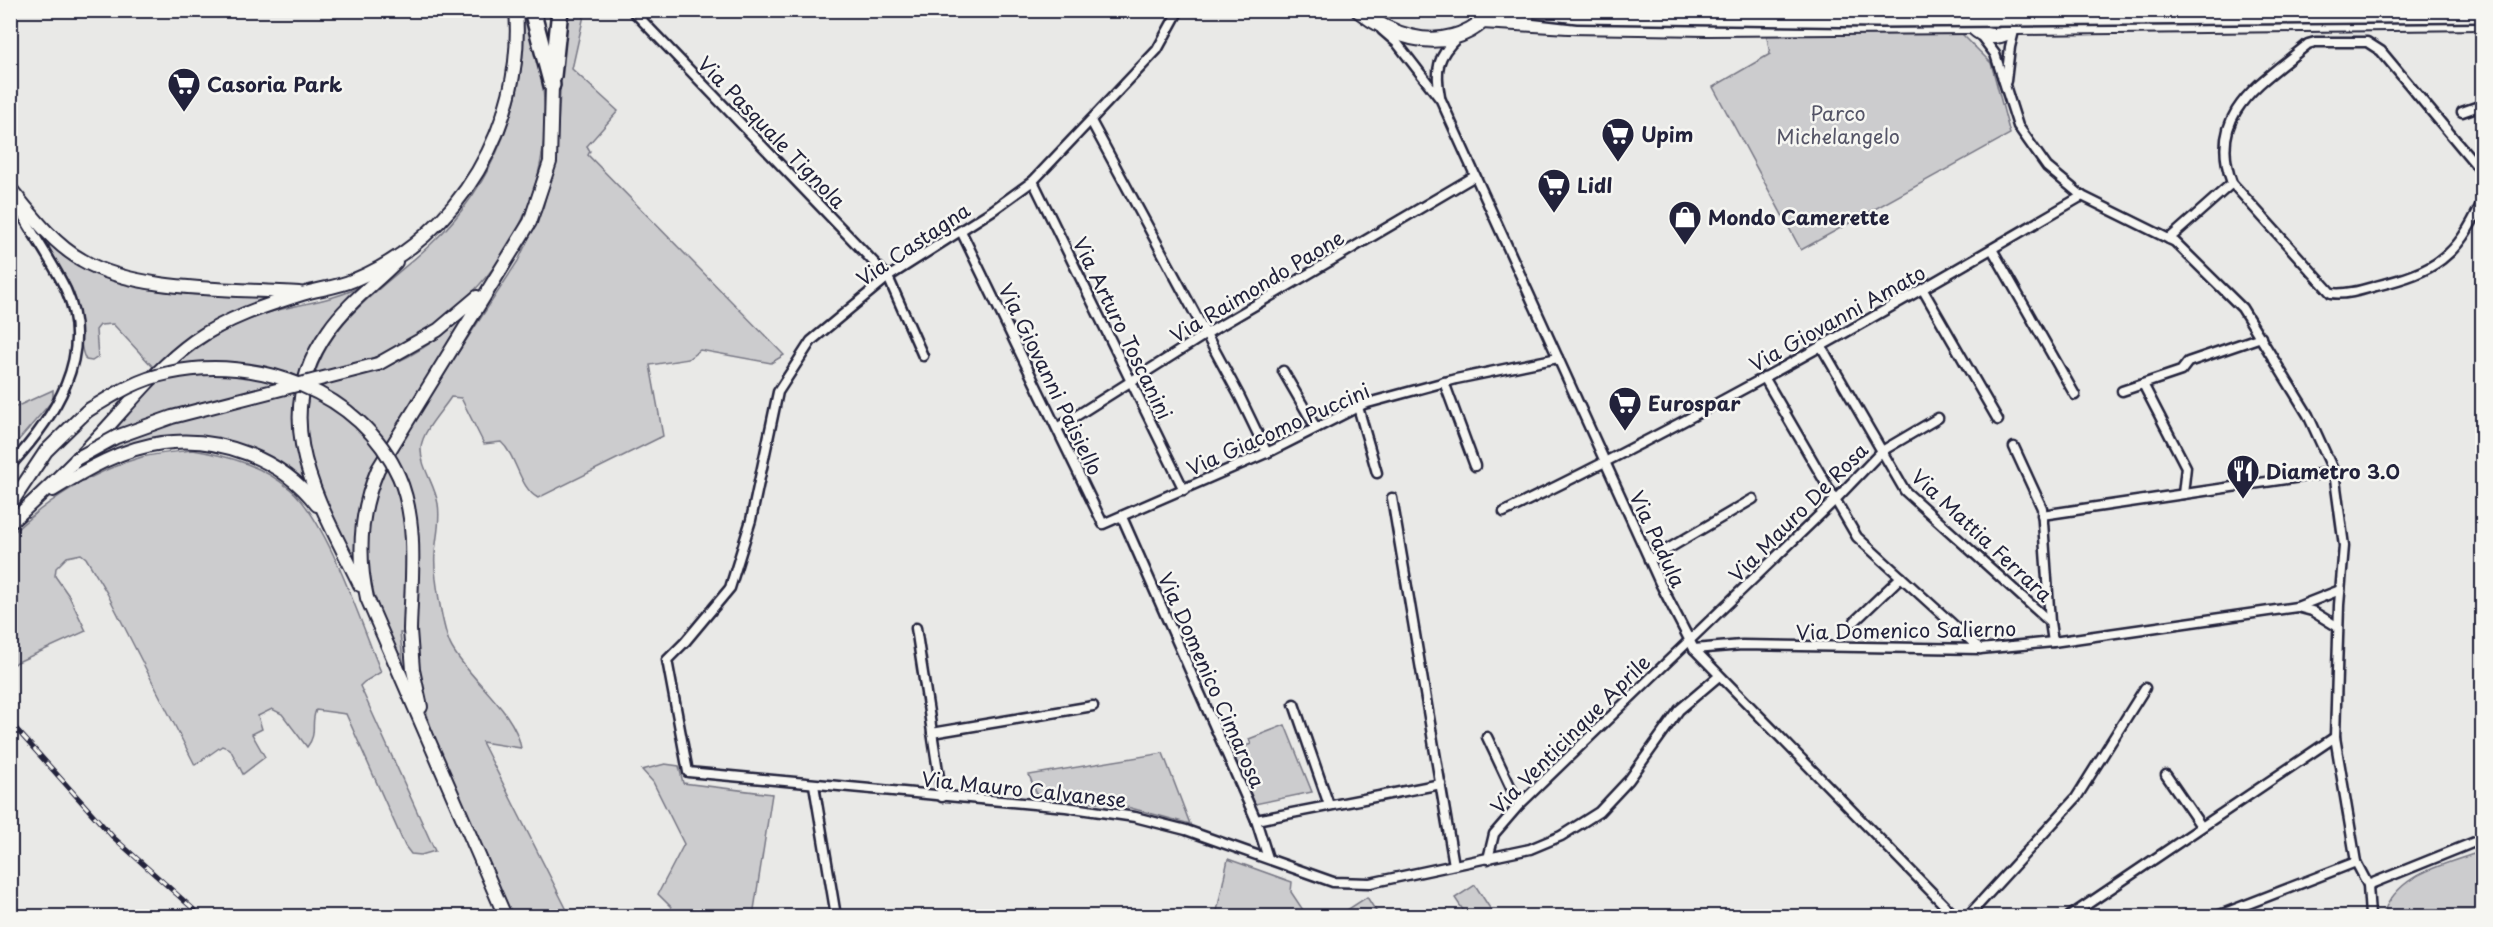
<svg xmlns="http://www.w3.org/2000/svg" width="2493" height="927" font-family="'Playpen Sans',sans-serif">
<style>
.green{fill:#ccccce;stroke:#777784;stroke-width:1.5}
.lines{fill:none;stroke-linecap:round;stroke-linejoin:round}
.street-casing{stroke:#22223b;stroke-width:13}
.secondary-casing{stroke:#22223b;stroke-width:16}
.primary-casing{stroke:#22223b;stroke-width:18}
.highway-casing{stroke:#22223b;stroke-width:20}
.street{stroke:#f6f6f2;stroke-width:8}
.secondary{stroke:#f6f6f2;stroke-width:12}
.primary{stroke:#f6f6f2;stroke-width:14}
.highway{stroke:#f6f6f2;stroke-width:15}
.rail-casing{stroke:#22223b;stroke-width:5}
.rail{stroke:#f6f6f2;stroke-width:3;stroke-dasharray:9;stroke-linecap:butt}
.secondary-bridge-casing{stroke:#22223b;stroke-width:16;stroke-linecap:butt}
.highway-bridge-casing{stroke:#22223b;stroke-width:20;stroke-linecap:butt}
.secondary-bridge{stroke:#f6f6f2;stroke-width:12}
.highway-bridge{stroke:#f6f6f2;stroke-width:15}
.labels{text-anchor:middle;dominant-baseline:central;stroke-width:5;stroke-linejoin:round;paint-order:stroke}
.poi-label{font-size:20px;font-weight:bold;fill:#22223b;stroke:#f6f6f2;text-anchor:start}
.park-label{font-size:20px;fill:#555567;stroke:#f6f6f2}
.street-label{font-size:20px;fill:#22223b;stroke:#f6f6f2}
</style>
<rect width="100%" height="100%" fill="#e9e9e7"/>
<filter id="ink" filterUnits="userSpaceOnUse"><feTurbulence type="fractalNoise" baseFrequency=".0167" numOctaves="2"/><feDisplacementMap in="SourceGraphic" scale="12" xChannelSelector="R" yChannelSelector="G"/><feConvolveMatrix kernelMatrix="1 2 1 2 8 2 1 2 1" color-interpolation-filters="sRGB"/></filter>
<g filter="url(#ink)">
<g class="green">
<path d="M523,11C532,24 535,50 539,67C568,194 485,321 364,361L369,373C406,361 439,341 466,313L470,314L386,444L357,556L351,560C333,519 310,477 305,432C304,416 307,402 311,387C327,319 383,289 431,244C494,185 529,97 523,11Z"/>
<path d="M565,11H585L572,69L618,111L587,146L590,151L588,155L784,355L771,363L700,350L688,359L650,365L663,436L538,498C519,488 517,456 501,442L484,444L461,398L451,397C442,411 423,430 421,447C420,467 435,484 438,504C441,520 436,537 435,554C433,571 443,633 452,648C471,681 515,711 521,748L482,742L569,914L568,916H509L440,757L424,704L414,633H400L404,671C368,586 346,541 393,452L518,261L543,208L556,157Z"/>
<polygon points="1766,32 1962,34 1991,63 2010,134 1801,250 1713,87 1770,54"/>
<path d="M48,243C108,301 197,293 275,298L154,368L113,324L100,325L96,330L98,357L92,361L86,360C78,348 80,311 74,294C68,276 53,261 48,243Z"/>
<path d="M365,284L336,313L296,398V451L309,492L228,444L154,445L73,476L92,458L116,444L110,432C153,385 197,336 260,315C293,304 334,302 365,284Z"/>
<polygon points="53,390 53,400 11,449 11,409"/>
<path d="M193,450C229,456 261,465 290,489C327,519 362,626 381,672L364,682L360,686L435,851L421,855L411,854L405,846L346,714L316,710C310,723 318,734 307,747L282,714L272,709L258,716L262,729L252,734L265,757L243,774L230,749L222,746L195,765L107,593L86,558L81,554L67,557L56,568L55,576L69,596L86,631L11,665V535C45,501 95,470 142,457C159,453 176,452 193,450Z"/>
<polygon points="1285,725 1312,792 1255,804 1232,751 1251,744 1249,739"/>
<polygon points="1163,753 1190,824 1116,804 1038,797 1029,775"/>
<polygon points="665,764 679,766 683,783 772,794 753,916 673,916 671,907 658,894 684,844 653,782 642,770"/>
<path d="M2482,851V916H2382C2398,872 2442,866 2482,851Z"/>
<polygon points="1228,859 1292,882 1291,892 1307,916 1216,916"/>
<polygon points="1475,885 1495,916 1467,916 1455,898"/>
<polygon points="1367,897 1379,916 1346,916 1344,912"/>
</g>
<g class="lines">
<g class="street-casing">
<g id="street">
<polyline points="632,10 888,277 923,356"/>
<polyline points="1179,10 1157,50 1033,181 993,210 888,277 811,341 778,392 751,520 730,588 685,642 667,660 688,772 1066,807 1135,817 1186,830 1333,882 1370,883 1530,849 1561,836 1599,812 1629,780 1679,710 1719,676"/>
<polyline points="1382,30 1397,43 1441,100 1660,583 1694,649 1955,916"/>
<polyline points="1979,33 1995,54 2018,126 2047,167 2082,196 2175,242 2242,308 2308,415 2334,472 2344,546 2339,605 2335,737 2356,862 2368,885 2370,916"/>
<polyline points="2006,81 2010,47 2015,27"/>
<path d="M1440,97C1435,70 1437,56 1458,37"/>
<polyline points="2462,112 2482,105"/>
<polyline points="1091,121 1240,397 1267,453"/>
<path d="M2482,172L2381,51L2367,42H2315L2308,44C2260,84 2206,113 2232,183L2331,293C2346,295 2362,290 2376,286C2436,271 2456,258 2482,202"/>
<polyline points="1033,181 1184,490"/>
<polyline points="961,231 1103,524 1273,450 1364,404 1456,379 1558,358"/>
<polyline points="2169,239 2232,183"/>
<polyline points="1992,249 2075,395"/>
<polyline points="1923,290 1998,420"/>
<polyline points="1821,346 1905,491 2050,622 2053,642"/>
<polyline points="1283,371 1316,428"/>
<polyline points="1764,377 1857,537 1980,649"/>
<polyline points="1444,382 1475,466"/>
<polyline points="2143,384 2186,467 2183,494"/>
<polyline points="2122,391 2181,371 2188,362 2261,337"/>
<polyline points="1358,407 1377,473"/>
<polyline points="1057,428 1206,334 1475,176"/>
<polyline points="2014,447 2042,508 2050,622"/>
<path d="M10,466C54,418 96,356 66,290C51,258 29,230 13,198"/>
<polyline points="1392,498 1454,865"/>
<path d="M1504,512C1702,417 1893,307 2082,196"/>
<polyline points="2042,515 2334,472"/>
<polyline points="1122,517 1256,820 1268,858"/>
<polyline points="1649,560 1753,499"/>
<polyline points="2297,607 2312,611 2338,627"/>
<polyline points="1855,621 1901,577"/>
<polyline points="916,628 942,797"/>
<polyline points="1694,649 1742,645 1980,649 2053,642 2297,607 2340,590"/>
<polyline points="1294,704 1329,805"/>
<polyline points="932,733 1093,706"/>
<polyline points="1487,737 1519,805"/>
<polyline points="2166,775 2201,826"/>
<polyline points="814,785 836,916"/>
<polyline points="1256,820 1441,784"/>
<polyline points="1488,859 1494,834 1519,805 1835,500 1882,451 1938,418"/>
<polyline points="2368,885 2482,839"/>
<polyline points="1968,916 2076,798 2145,688"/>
<polyline points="2070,916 2335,737"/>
<polyline points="2217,916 2356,862"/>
</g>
</g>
<g class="secondary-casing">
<g id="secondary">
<path d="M10,188C31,214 53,244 82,260C137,293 235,288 299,293"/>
<polyline points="378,364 438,330 477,297"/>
<path d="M53,490C85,470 123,448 162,443C219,435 282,459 317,505"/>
<polyline points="10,505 46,451 87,411"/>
<path d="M10,523C42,494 72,465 101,434C131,402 158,367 194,341C227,318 264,306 302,294C319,289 338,287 354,280C459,237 525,123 516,10"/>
<path d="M360,585C319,501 265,419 329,330C346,305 374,284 396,262"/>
<polyline points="410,630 413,670 421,707"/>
<path d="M505,916L367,598C357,553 360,511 378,469L530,222L550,162L552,85"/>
</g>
</g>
<g class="primary-casing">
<g id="primary">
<path d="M1358,10C1390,35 1432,51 1470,30C1479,25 1485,20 1488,10"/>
<path d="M1965,10C1971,40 2005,45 2020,20"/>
<polyline points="1482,21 1568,26 1708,28 1971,26"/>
<polyline points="2015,27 2482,22"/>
</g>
</g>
<g class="highway-casing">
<g id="highway">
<polyline points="532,10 552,85"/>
<polyline points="553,76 560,10"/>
</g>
</g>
<use href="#street" class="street"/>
<use href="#secondary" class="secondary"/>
<use href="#primary" class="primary"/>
<use href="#highway" class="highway"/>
<g class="rail-casing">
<polyline id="rail" points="10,722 113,837 201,916"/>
</g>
<use href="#rail" class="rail"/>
<g class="secondary-bridge-casing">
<g id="secondary-bridge">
<path d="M87,411C113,395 138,379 169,373C255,354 362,391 399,477C419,523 411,582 410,630"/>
<polyline points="76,459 116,437 172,417 378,364"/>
</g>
</g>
<g class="highway-bridge-casing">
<polyline id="highway-bridge" points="1534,10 1578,15 1877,19 2482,14"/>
</g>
<use href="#secondary-bridge" class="secondary-bridge"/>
<use href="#highway-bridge" class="highway-bridge"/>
</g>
</g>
<defs>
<g id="supermarket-pin" transform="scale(1.725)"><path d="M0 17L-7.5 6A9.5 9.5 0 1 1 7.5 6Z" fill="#22223b" stroke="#f6f6f2"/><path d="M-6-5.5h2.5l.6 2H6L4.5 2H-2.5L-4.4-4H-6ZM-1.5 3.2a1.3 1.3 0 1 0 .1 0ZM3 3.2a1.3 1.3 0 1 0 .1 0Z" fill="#fff"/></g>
<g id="shop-pin" transform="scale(1.725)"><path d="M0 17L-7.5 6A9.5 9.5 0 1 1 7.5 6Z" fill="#22223b" stroke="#f6f6f2"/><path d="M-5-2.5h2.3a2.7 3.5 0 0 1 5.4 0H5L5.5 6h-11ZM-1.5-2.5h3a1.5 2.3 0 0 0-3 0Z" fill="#fff"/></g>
<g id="restaurant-pin" transform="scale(1.725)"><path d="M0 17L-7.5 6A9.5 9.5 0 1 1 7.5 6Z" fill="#22223b" stroke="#f6f6f2"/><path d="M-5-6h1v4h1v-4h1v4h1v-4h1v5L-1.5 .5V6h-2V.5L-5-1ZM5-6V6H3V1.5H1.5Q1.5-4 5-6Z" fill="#fff"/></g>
</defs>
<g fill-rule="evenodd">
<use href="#supermarket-pin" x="184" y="84"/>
<use href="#supermarket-pin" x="1618" y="134"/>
<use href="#supermarket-pin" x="1554" y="185"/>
<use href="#shop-pin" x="1685" y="217"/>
<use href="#supermarket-pin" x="1625" y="403"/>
<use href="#restaurant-pin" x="2243" y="471"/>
</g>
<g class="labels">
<g class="poi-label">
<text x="207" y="84">Casoria Park</text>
<text x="1641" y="134">Upim</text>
<text x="1577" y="185">Lidl</text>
<text x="1708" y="217">Mondo Camerette</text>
<text x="1648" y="403">Eurospar</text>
<text x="2266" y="471">Diametro 3.0</text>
</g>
<g class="park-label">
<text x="1838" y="113">Parco<tspan x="1838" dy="23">Michelangelo</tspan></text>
</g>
<g class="street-label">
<text transform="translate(772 132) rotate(46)">Via Pasquale Tignola</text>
<text transform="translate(913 244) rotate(-34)">Via Castagna</text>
<text transform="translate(1257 286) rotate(-31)">Via Raimondo Paone</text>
<text transform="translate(1837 318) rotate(-29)">Via Giovanni Amato</text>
<text transform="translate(1123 328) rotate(64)">Via Arturo Toscanini</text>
<text transform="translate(1051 379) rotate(64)">Via Giovanni Paisiello</text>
<text transform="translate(1278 429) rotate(-24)">Via Giacomo Puccini</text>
<text transform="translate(1798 512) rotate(-45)">Via Mauro De Rosa</text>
<text transform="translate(1982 535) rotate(43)">Via Mattia Ferrara</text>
<text transform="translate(1658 539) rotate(65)">Via Padula</text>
<text transform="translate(1906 630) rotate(-1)">Via Domenico Salierno</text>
<text transform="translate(1212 680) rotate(66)">Via Domenico Cimarosa</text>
<text transform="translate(1570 734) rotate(-45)">Via Venticinque Aprile</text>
<text transform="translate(1024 789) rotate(6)">Via Mauro Calvanese</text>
</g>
</g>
<rect width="2493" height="927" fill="none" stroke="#f6f6f2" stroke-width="36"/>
<rect x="18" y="18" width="2457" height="891" fill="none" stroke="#22223b" stroke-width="2" filter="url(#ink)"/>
</svg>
